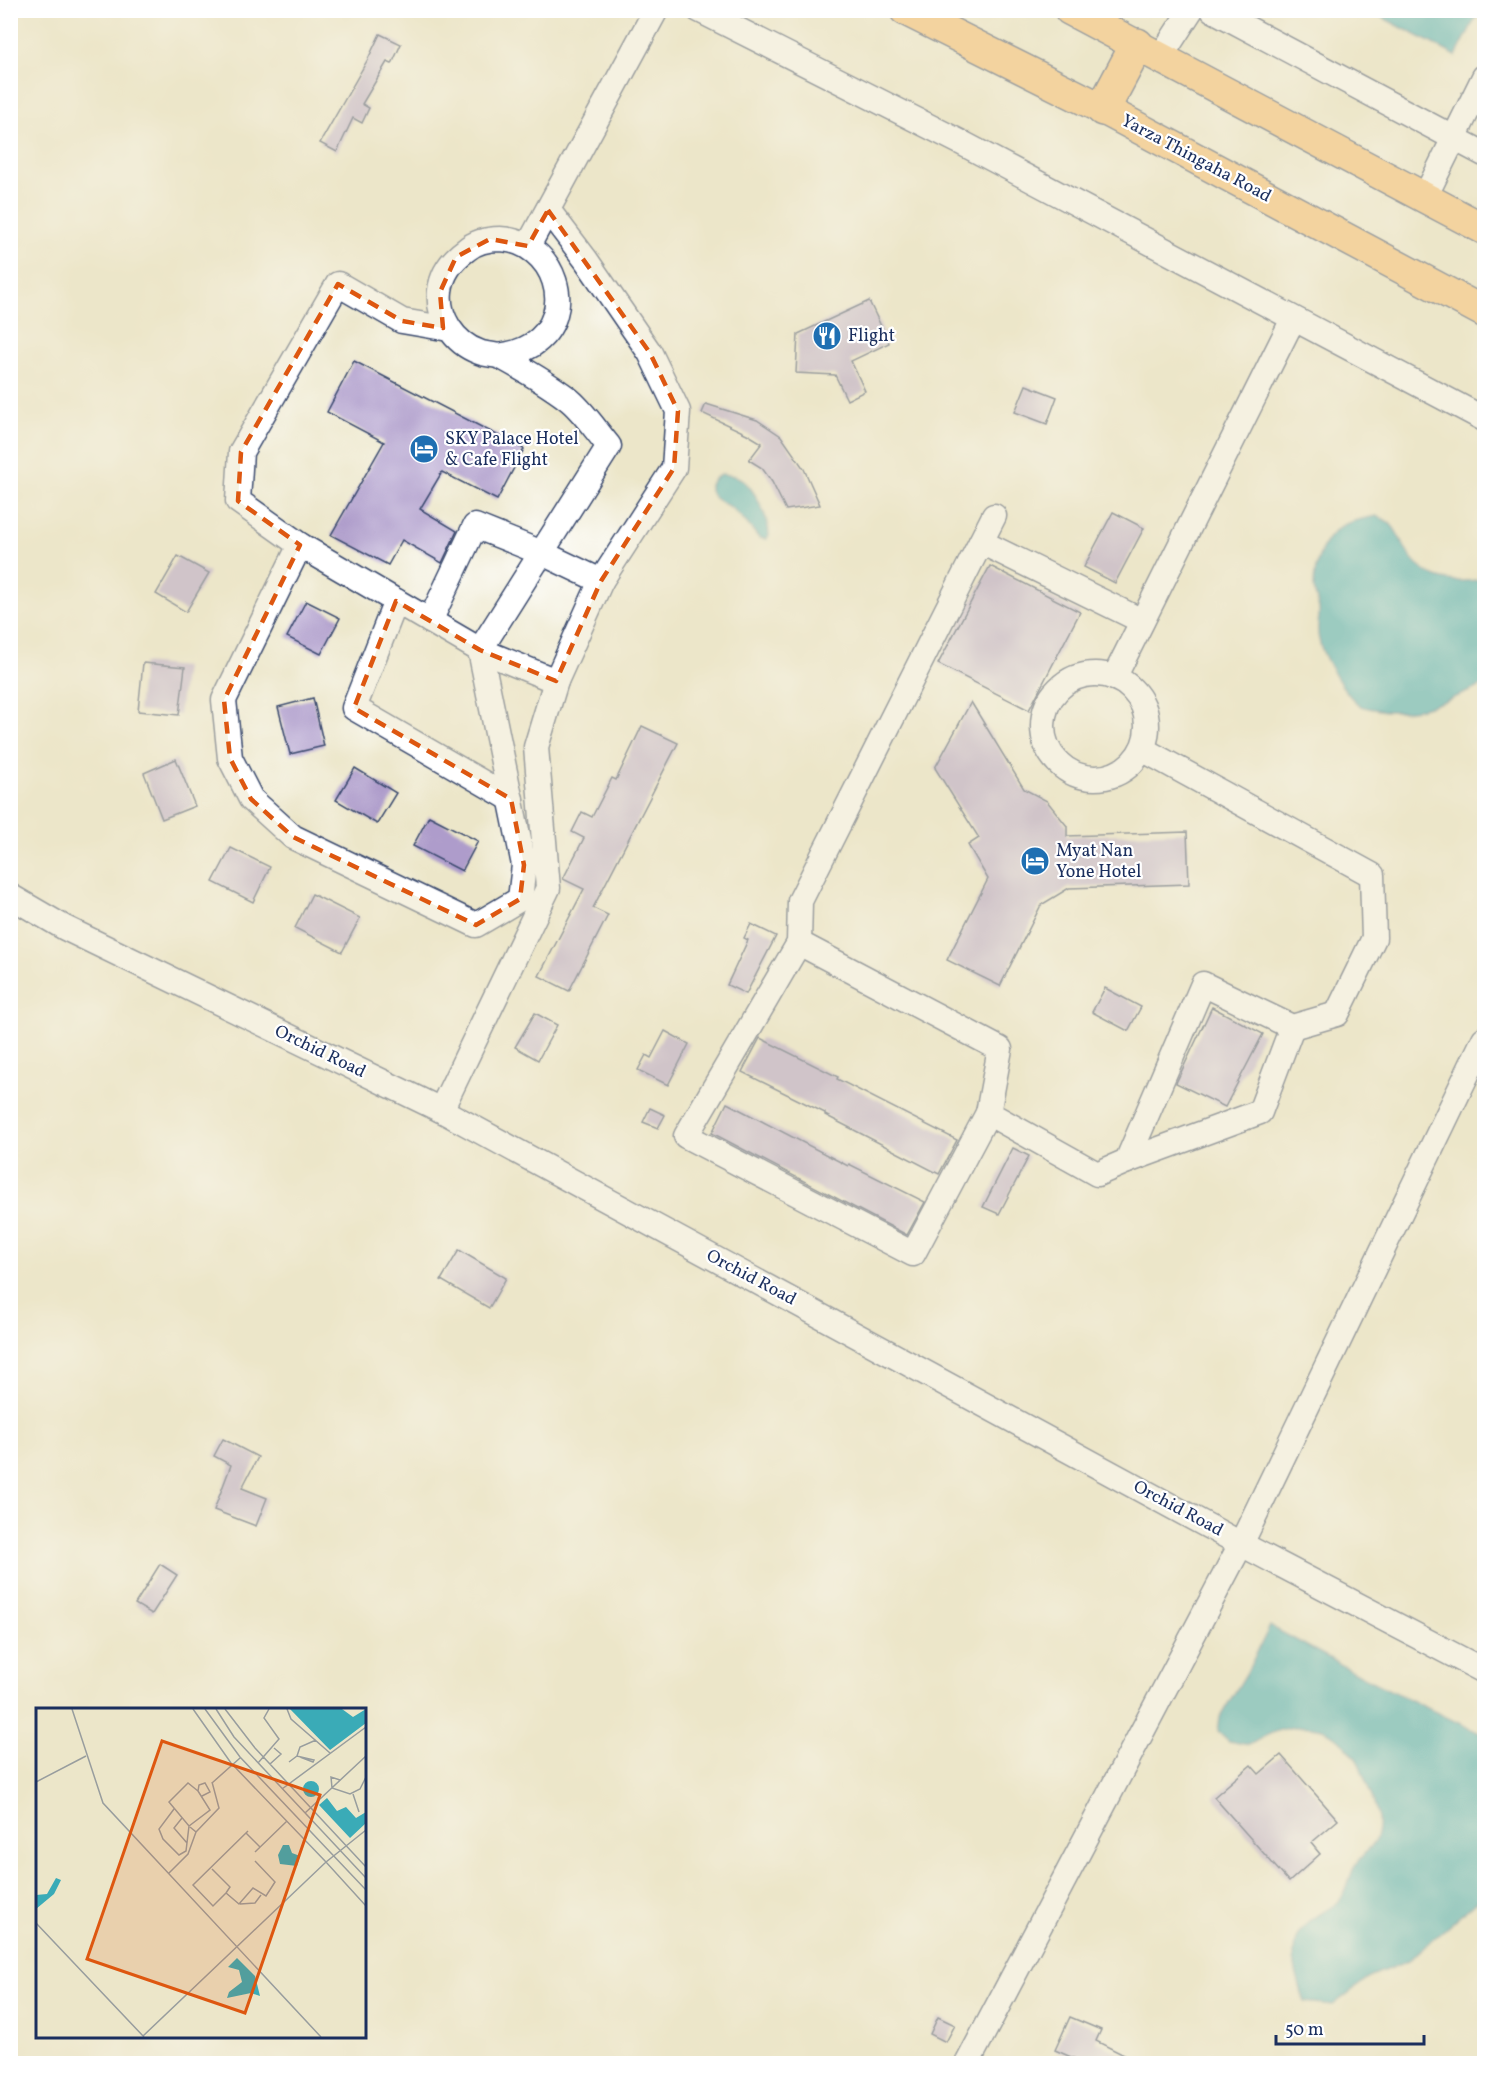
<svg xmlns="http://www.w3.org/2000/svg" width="1495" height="2074" font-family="Vollkorn,serif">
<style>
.water{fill:#3aabb7;stroke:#2a6d8a;stroke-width:1.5}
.building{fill:#ae9ccb}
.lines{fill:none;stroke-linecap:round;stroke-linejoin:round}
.minor-casing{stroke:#3a4a6e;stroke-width:27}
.major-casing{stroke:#3a4a6e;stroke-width:33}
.highway-casing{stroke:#3a4a6e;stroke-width:36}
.minor{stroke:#fff;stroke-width:24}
.major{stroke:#fbbd6e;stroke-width:30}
.highway{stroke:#fbbd6e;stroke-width:33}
.marked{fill:none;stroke:#de5710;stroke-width:4.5;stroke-dasharray:12 8;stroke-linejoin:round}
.labels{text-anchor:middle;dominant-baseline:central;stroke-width:4.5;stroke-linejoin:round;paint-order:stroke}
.street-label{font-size:18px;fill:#1b2f5e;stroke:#fff}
.poi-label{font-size:18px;fill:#1b2f5e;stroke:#fff;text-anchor:start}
.inset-road{fill:none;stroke:#989d9e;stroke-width:1.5}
.view{fill:#de5710;fill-opacity:0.15;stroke:#de5710;stroke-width:3}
.inset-edge{fill:none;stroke:#1b2f5e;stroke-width:3}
</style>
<rect width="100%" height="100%" fill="#fff"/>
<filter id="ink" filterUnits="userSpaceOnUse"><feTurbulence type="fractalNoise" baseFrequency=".0167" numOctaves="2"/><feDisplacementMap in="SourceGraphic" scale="12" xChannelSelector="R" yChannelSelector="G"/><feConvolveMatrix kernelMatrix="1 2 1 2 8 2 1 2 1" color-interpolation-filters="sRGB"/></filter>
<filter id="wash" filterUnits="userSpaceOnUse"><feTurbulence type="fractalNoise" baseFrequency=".008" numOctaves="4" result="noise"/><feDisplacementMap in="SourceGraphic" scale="24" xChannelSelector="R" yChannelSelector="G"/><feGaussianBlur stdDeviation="1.35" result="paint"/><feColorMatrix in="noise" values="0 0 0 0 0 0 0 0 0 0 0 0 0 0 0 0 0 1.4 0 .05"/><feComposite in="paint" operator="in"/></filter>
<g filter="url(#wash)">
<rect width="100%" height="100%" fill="#ece6c9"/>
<g class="water">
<polygon points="1370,11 1479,11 1456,56"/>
<path d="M721,474C725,475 731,475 735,476C753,482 769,518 769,536L766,539L759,538C750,527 742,516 730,507C722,502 710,499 710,488C709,481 716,478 721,474Z"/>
<path d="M1376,516C1393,521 1396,531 1404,546C1422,580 1449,585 1484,579V685C1451,699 1411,718 1374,709C1371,708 1364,708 1361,706C1345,696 1318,651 1318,632C1317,624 1320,617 1319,609C1318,602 1314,594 1314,587C1314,568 1320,545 1334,532C1344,521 1363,519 1376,516Z"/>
<path d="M1270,1626L1375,1683L1480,1733L1484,1739V1895L1408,1961L1371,1976L1333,2005L1305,2002C1299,1984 1290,1959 1296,1939C1302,1922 1323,1913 1337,1903C1350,1892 1348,1875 1357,1862C1361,1856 1368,1851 1372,1845C1388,1823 1369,1793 1362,1771C1358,1756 1334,1730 1318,1728C1290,1723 1273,1731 1249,1745L1229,1741L1218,1731L1220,1717L1246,1674Z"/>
</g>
<g id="blocks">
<g class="building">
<polygon points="380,34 401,44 392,64 387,62 362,104 369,108 362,123 353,118 337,152 320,143 368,59"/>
<polygon points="869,301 889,343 851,361 865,391 847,400 835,375 796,373 798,334"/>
<polygon points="354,361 524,449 497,500 442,472 420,509 457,531 442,563 402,540 388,565 331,535 384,442 327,412"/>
<polygon points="1026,385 1057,397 1047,424 1015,412"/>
<polygon points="706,404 757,420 781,436 804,469 820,505 786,510 772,482 762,468 749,460 762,443 747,434 702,413"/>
<polygon points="1113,512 1144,528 1115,583 1084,567"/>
<polygon points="178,556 209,573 186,612 156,594"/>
<polygon points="990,566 1080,612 1029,710 938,664"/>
<polygon points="306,601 340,618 321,654 287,637"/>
<polygon points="143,663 185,667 179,715 138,711"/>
<polygon points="313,698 324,746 290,754 278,707"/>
<polygon points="971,702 1024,789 1047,801 1067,826 1067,836 1187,832 1189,884 1069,888 1041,905 1000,986 947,960 988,879 968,845 979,838 935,768"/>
<polygon points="642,726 678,743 593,908 608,915 569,991 539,976 584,889 563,879 584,838 572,832 582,812 592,817 612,778 616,780"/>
<polygon points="176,759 195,806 162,819 144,773"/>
<polygon points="355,768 396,793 377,824 336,800"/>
<polygon points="429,816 478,841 462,871 413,846"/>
<polygon points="231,848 270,867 253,902 213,882"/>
<polygon points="312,894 360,918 342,952 295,928"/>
<polygon points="751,924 776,936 746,994 727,985 748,940 744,938"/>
<polygon points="1105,988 1141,1007 1128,1031 1092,1012"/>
<polygon points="1212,1007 1263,1034 1225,1107 1176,1083"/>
<polygon points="535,1013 557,1025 538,1060 515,1047"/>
<polygon points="665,1031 689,1044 668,1085 638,1070 646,1055 651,1058"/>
<polygon points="760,1038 838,1077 837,1079 957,1140 939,1174 825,1115 825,1113 742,1072"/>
<polygon points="727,1103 848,1166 849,1164 925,1202 907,1235 712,1133"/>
<polygon points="650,1108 665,1115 658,1128 643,1122"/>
<polygon points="1013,1148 1029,1156 999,1214 983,1207"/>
<polygon points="459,1250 506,1278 489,1308 441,1280"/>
<polygon points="223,1439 258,1457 242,1488 267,1498 256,1526 214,1510 231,1465 214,1456"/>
<polygon points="160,1564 177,1575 152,1614 135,1604"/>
<polygon points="1281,1755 1338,1820 1311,1843 1320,1854 1289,1882 1214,1797 1251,1765 1259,1774"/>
<polygon points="938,2017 955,2025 946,2042 930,2034"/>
<polygon points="1070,2017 1101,2030 1096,2041 1142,2064 1087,2064 1055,2050"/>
</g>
</g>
</g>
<g filter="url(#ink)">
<use href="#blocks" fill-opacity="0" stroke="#3a4a6e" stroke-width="1.5"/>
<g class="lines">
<g class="minor-casing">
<g id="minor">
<polyline points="699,10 962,143 1484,419"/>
<polyline points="1213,10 1484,154"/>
<polyline points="1160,58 1191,10"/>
<polyline points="1425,197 1484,77"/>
<polyline points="548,210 586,260 650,353 678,411 674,468 601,581 556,681"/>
<polyline points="528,246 656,10"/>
<path d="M449,329L402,321L338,284L241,452L238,501L300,545L480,650L609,446C597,432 582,409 567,398C547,383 523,369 501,357C494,354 486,355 479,352C454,343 437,317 440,291C442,274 452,260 466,250C475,242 487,239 500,239C554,241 580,313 532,345C521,352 511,354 498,356"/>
<polyline points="994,516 800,901 799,943 686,1136 913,1254 988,1113 1097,1174 1127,1161 1203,984 1292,1027 1337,1014 1374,938 1372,875 1142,749"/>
<polyline points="981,542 1142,621"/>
<polyline points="300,545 224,700 230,758 251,799 293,837 476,925 520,899 524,865 480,650"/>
<polyline points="396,601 354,708 511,799"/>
<polyline points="430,621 475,526 542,553 601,581"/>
<circle cx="1095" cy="726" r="52"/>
<polyline points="1114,678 1293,319"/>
<polyline points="10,896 65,928 441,1110 1241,1544 1484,1671"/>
<polyline points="799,943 1000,1049 988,1113"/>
<polyline points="441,1110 548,888 536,747 556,681 480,650"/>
<polyline points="1127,1161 1260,1112 1292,1027"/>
<polyline points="967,2064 1241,1544 1484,1039"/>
</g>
</g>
<g class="major-casing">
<g id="major">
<polyline points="905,10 1103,109 1484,312"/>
<polyline points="1070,10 1484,229"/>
</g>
</g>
<g class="highway-casing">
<polyline id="highway" points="1103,109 1137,45"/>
</g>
<use href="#minor" class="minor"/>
<use href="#major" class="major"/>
<use href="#highway" class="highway"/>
</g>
</g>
<path d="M0 0H1495V2074H0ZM548,210L650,353L678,411L674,468L601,581L556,681L480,650L396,601L354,708L511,799L524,865L520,899L476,925L293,837L251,799L230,758L224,700L300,545L238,501L241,452L338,284L402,321L443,328L440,292L456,257L490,239L528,246Z" fill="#ece6c9" fill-opacity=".55" fill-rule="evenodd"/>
<path class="marked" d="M548,210L650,353L678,411L674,468L601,581L556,681L480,650L396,601L354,708L511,799L524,865L520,899L476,925L293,837L251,799L230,758L224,700L300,545L238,501L241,452L338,284L402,321L443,328L440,292L456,257L490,239L528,246Z"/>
<defs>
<g id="restaurant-disc" transform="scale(1.5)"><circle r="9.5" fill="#1f6fb2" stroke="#fff"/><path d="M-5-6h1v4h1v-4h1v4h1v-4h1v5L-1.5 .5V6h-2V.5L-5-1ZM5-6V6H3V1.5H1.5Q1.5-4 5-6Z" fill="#fff"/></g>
<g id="hotel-disc" transform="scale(1.5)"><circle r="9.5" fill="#1f6fb2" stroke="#fff"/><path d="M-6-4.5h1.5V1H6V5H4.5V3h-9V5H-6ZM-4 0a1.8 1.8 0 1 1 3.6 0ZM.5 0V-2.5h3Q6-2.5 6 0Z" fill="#fff"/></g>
</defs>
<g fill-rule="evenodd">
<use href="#restaurant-disc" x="827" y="336"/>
<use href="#hotel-disc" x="424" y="449"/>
<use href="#hotel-disc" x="1035" y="861"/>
</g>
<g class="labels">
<g class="street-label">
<text transform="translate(1196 159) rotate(28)">Yarza Thingaha Road</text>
<text transform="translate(320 1052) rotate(26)">Orchid Road</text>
<text transform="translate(751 1278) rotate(28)">Orchid Road</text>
<text transform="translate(1178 1509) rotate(28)">Orchid Road</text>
</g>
<g class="poi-label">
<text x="848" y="336">Flight</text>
<text x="445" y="439">SKY Palace Hotel<tspan x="445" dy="21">&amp; Cafe Flight</tspan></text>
<text x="1056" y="851">Myat Nan<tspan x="1056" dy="21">Yone Hotel</tspan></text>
</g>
</g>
<g transform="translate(36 1708)">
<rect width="330" height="330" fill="#ece6c9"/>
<path d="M254,1H306L317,9L330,1V15L294,42ZM267 81a8 8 0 1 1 16 0a8 8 0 1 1-16 0ZM291,90L301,103L310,99L320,110L330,104V115L314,130L283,97ZM247,137H253L256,145L264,148L261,158L244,156L242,147ZM20,170L25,172L18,186L0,201V187L11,186ZM201,250L219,268L224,288L215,285L191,290L193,284L206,274L203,262L192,259Z" fill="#3aabb7"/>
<path class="inset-road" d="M36,1L67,95L285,329M157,1L195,55L290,154L330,122M169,1L204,49L330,182M180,1L198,29L330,170M189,1L219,40L330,159M251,1L255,11L294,45M261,48L264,39L280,32M253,54L261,48L278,52L277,54L264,49M222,55L243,31L228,10L233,1M234,56L245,46L238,40M304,72L295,69L296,80L314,86L324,81L330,69M0,74L50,48M176,75L204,50M246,81L330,19M162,83L152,75L133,94L153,118L174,102L162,83L163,77L169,75L174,84L166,88M317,86L323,104M138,101L123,121L127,131L143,147L150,143L153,118M269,105L330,48M146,110L138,120L151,135M212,123L157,177L177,198L190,185L203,196L217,180L230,188L239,174L219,153M160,124L183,100L176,74M210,125L224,139M219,144L251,113M176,161L194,179L190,185M133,165L152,146L160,124L154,119M204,196L219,195L225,187M0,215L108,329M107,328L290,154L330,198"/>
<path class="view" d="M126,33L284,87L209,305L51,251Z"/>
<rect width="330" height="330" class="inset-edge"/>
</g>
<rect width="1495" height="2074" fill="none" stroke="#fff" stroke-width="36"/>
<path d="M1276 2035v9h148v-9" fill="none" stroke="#1b2f5e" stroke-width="3"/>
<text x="1285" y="2035" font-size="18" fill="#1b2f5e" stroke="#ffffff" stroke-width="4.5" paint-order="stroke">50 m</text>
</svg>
